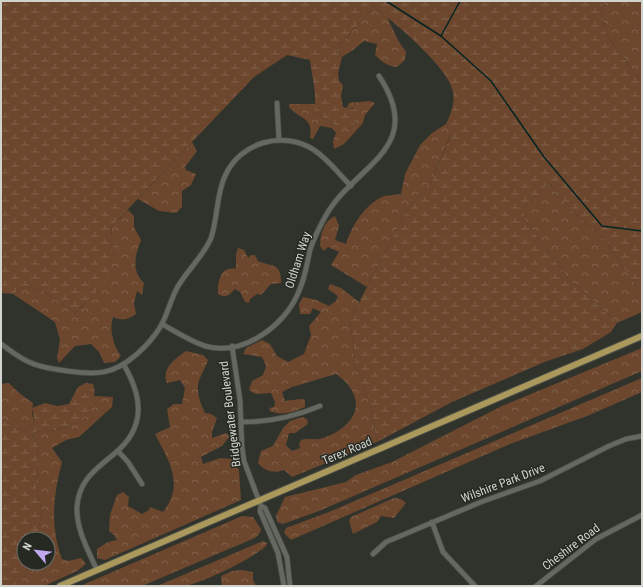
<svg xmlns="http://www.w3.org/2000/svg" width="643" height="587" font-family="'Roboto Condensed',sans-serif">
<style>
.forest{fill:url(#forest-crowns)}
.wetland{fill:url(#wetland-marsh)}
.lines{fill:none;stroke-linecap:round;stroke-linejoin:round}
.stream{stroke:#042323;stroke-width:1.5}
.minor-casing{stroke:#4c4e48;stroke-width:6}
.major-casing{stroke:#4c4e48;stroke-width:8}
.minor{stroke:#656860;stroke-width:4.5}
.major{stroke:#ab995c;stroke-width:6}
.labels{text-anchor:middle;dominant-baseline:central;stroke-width:3;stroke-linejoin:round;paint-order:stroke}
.street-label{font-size:12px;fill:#d1d3ce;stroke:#262922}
</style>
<defs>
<pattern id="forest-crowns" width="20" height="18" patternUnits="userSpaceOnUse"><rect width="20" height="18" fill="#6c472d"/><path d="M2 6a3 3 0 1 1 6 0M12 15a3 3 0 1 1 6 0" fill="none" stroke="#80614a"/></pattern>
<pattern id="wetland-marsh" width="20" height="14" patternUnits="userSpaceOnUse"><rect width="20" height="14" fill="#6c472d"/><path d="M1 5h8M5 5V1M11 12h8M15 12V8" fill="none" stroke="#80614a"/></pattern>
</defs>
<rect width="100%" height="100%" fill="#30332c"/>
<g class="forest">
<polygon points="605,1 642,1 642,83 606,34 601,11"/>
<path d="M373,7L387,17L399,42L406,52L405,60L397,67C387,66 382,62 375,55L377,44L364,41L353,50L342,57L336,50Z"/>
<path d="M369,101L375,103L365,115L363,123L344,144L334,149L333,141L336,133L332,128L320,126L313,139L310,138C314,117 300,120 289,107V104H315V112L341,129H348L356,120L353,108H347L349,103Z"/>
<path d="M446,124L451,134L431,182L407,210L367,287L331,265L339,252L328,247L324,251L320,246C320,235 324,221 335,216L339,226L335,240L346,244C352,225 364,206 382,197C387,195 395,195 401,194L405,174L420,145L432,133Z"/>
<polygon points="192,142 197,151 185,167 186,170 196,174 191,185 182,191 182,207 176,213 159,211 138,199"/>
<polygon points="549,183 576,214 607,242 642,295 642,312 617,323 583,291 570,281 524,219 524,207"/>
<path d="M128,210L134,216V227L141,240C135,255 131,271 144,283L142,295L137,291L134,303L136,314C128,320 122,321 113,317C109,330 113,345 121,356L115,362L104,363L99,352L91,344L75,346L59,363L57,358L60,340L55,322L13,294L24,286L42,290L75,313L85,303L113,254L111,227Z"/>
<path d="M238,248L244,250L248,258L251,255H255L258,261C269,267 282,261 281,283L271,284L261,295L257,294L250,299L249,303L245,302L240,292L235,289C229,295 226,299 218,294C217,287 219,274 226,270C229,268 233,269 236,268V254Z"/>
<path d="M330,284L341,288L359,302L350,320L356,369L364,384L371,408L377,442L292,477L284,470C273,474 265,471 258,463L261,451L273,446L283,428L290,421L302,417L307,419L308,424L295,433H289L286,445L292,451L300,448L299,444L301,440C307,438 313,440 319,439C338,435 363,417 354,395C351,386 343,379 336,374L292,387L282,392L285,401L301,399L305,400V407C294,412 281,416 270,411L269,408L274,407L275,402L271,393L256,394L249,390L252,381L263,375L266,366L262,357L243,354L246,348L262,340L270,344L277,356L288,362L304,354L311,335L309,326L321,312L313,308L310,314H300L299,304L303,297L316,300L329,306L336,301L338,296L328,289Z"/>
<polygon points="642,348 642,371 319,511 283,524 277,522 276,516 285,497 346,482 356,475 392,462 502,406"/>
<path d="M186,351L203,355L208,360C206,367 202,372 200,378C195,389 200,403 205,413L211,414L217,418L212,432V438L226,433L230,436L222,446L201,457L203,464L220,458L232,459L239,470L241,500L105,560L97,558V549L108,542L117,540L114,535L109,531L110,515L117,495L123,492L129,497L128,506L142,514L149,510L150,507L163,512C185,485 169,461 155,434L170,427L167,409L174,404H182L185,388L180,380L167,383C161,368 175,359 186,351Z"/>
<polygon points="642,378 642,392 587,416 510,444 291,540 284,533 286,528 329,512"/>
<polygon points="9,383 19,393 33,403 32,413 35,422 25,431 1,419 1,384"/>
<path d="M93,396L113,397L112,407L79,437L66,440L52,448L62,462C53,495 50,526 62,559L68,561L81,558L86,564L77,571L44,586H20L30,563H48V539H37L42,510L36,486L38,446L32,434C40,429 48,432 56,430C73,426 93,415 93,396Z"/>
<polygon points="394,498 401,499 406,503 394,518 381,516 377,522 353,534 349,521 351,517"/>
<polygon points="242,516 253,517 261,529 260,533 255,538 224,551 142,586 80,586"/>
<path d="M263,541L267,543L266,546C250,560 206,581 185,586C176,587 165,586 157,586Z"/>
<polygon points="242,570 253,572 253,580 256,586 222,586 221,576 232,571"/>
</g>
<g class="wetland">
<path d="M1,1H605L601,11L606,34L642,83V295L607,242L576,214L549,183L524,207V219L570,281L583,291L617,323L611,332L583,349L547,361L452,402L377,442L371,408L364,384L356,369L350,320L407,210L431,182L451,135L446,124C451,114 455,103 453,92C450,69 393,20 373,7L336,50L342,57L338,73L339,81L343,85L341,96L343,107L358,110C359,119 354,123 348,129H341L315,112V93L310,60L287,55L254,77L111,227L113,254L106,281L75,313L42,290L24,286L13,294L1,293Z"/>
<path d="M86,383L93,384C97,394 92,408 85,416C80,422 64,428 56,430C48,432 39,429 32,434L38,446L36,486L42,510L37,539H24V563H30L20,586H1V419L25,431L35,422L32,408L45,403L57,406L69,404L78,387Z"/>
</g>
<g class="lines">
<g class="stream">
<polyline points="386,1 441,36 491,81 544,157 602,226 642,231"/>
<polyline points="441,36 460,1"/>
</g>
<g class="minor-casing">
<g id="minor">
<polyline points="277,103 279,140"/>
<path d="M162,324C176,332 190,341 205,346C243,357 286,325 299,291C305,278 307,264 310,250C314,238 319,228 325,217C353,165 428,150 379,76"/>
<path d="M1,344C10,350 19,358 29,362C41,368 54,369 67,371C97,375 113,375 137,354C145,347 153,338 159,329C167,317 170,301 177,288C187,270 203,257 211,238C218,218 216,195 225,176C240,142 283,130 314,150C328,159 339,174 351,186"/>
<polyline points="232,346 240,400 242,447 244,461 261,506 260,511 278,553 284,586"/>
<path d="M242,422C270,422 294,417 320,406"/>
<polyline points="118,451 128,462 142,484"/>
<polyline points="261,506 265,508 287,557 290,586"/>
<polyline points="432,522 443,552 475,586"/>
<polyline points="373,554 386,542 481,502 540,481 609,446 626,439 642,436"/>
<path d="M97,570C88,550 76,529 77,507C79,480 95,470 114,454C146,428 143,398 124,365"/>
<polyline points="536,586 596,539 642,515"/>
</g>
</g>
<g class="major-casing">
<polyline id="major" points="60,586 642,336"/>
</g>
<use href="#minor" class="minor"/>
<use href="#major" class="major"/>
</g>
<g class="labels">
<g class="street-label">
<text transform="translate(298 260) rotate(-72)">Oldham Way</text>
<text transform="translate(230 414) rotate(-97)">Bridgewater Boulevard</text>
<text transform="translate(347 451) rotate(-23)">Terex Road</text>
<text transform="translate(503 483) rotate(-21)">Wilshire Park Drive</text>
<text transform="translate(571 547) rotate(-37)">Cheshire Road</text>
</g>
</g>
<rect width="643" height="587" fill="none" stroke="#d1d3ce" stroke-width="4"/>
<g transform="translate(36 551) rotate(298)"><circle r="19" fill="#262922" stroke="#6a6d67"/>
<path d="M0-3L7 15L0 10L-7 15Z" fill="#c1a8f3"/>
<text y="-6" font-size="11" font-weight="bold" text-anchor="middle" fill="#d1d3ce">N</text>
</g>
</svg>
